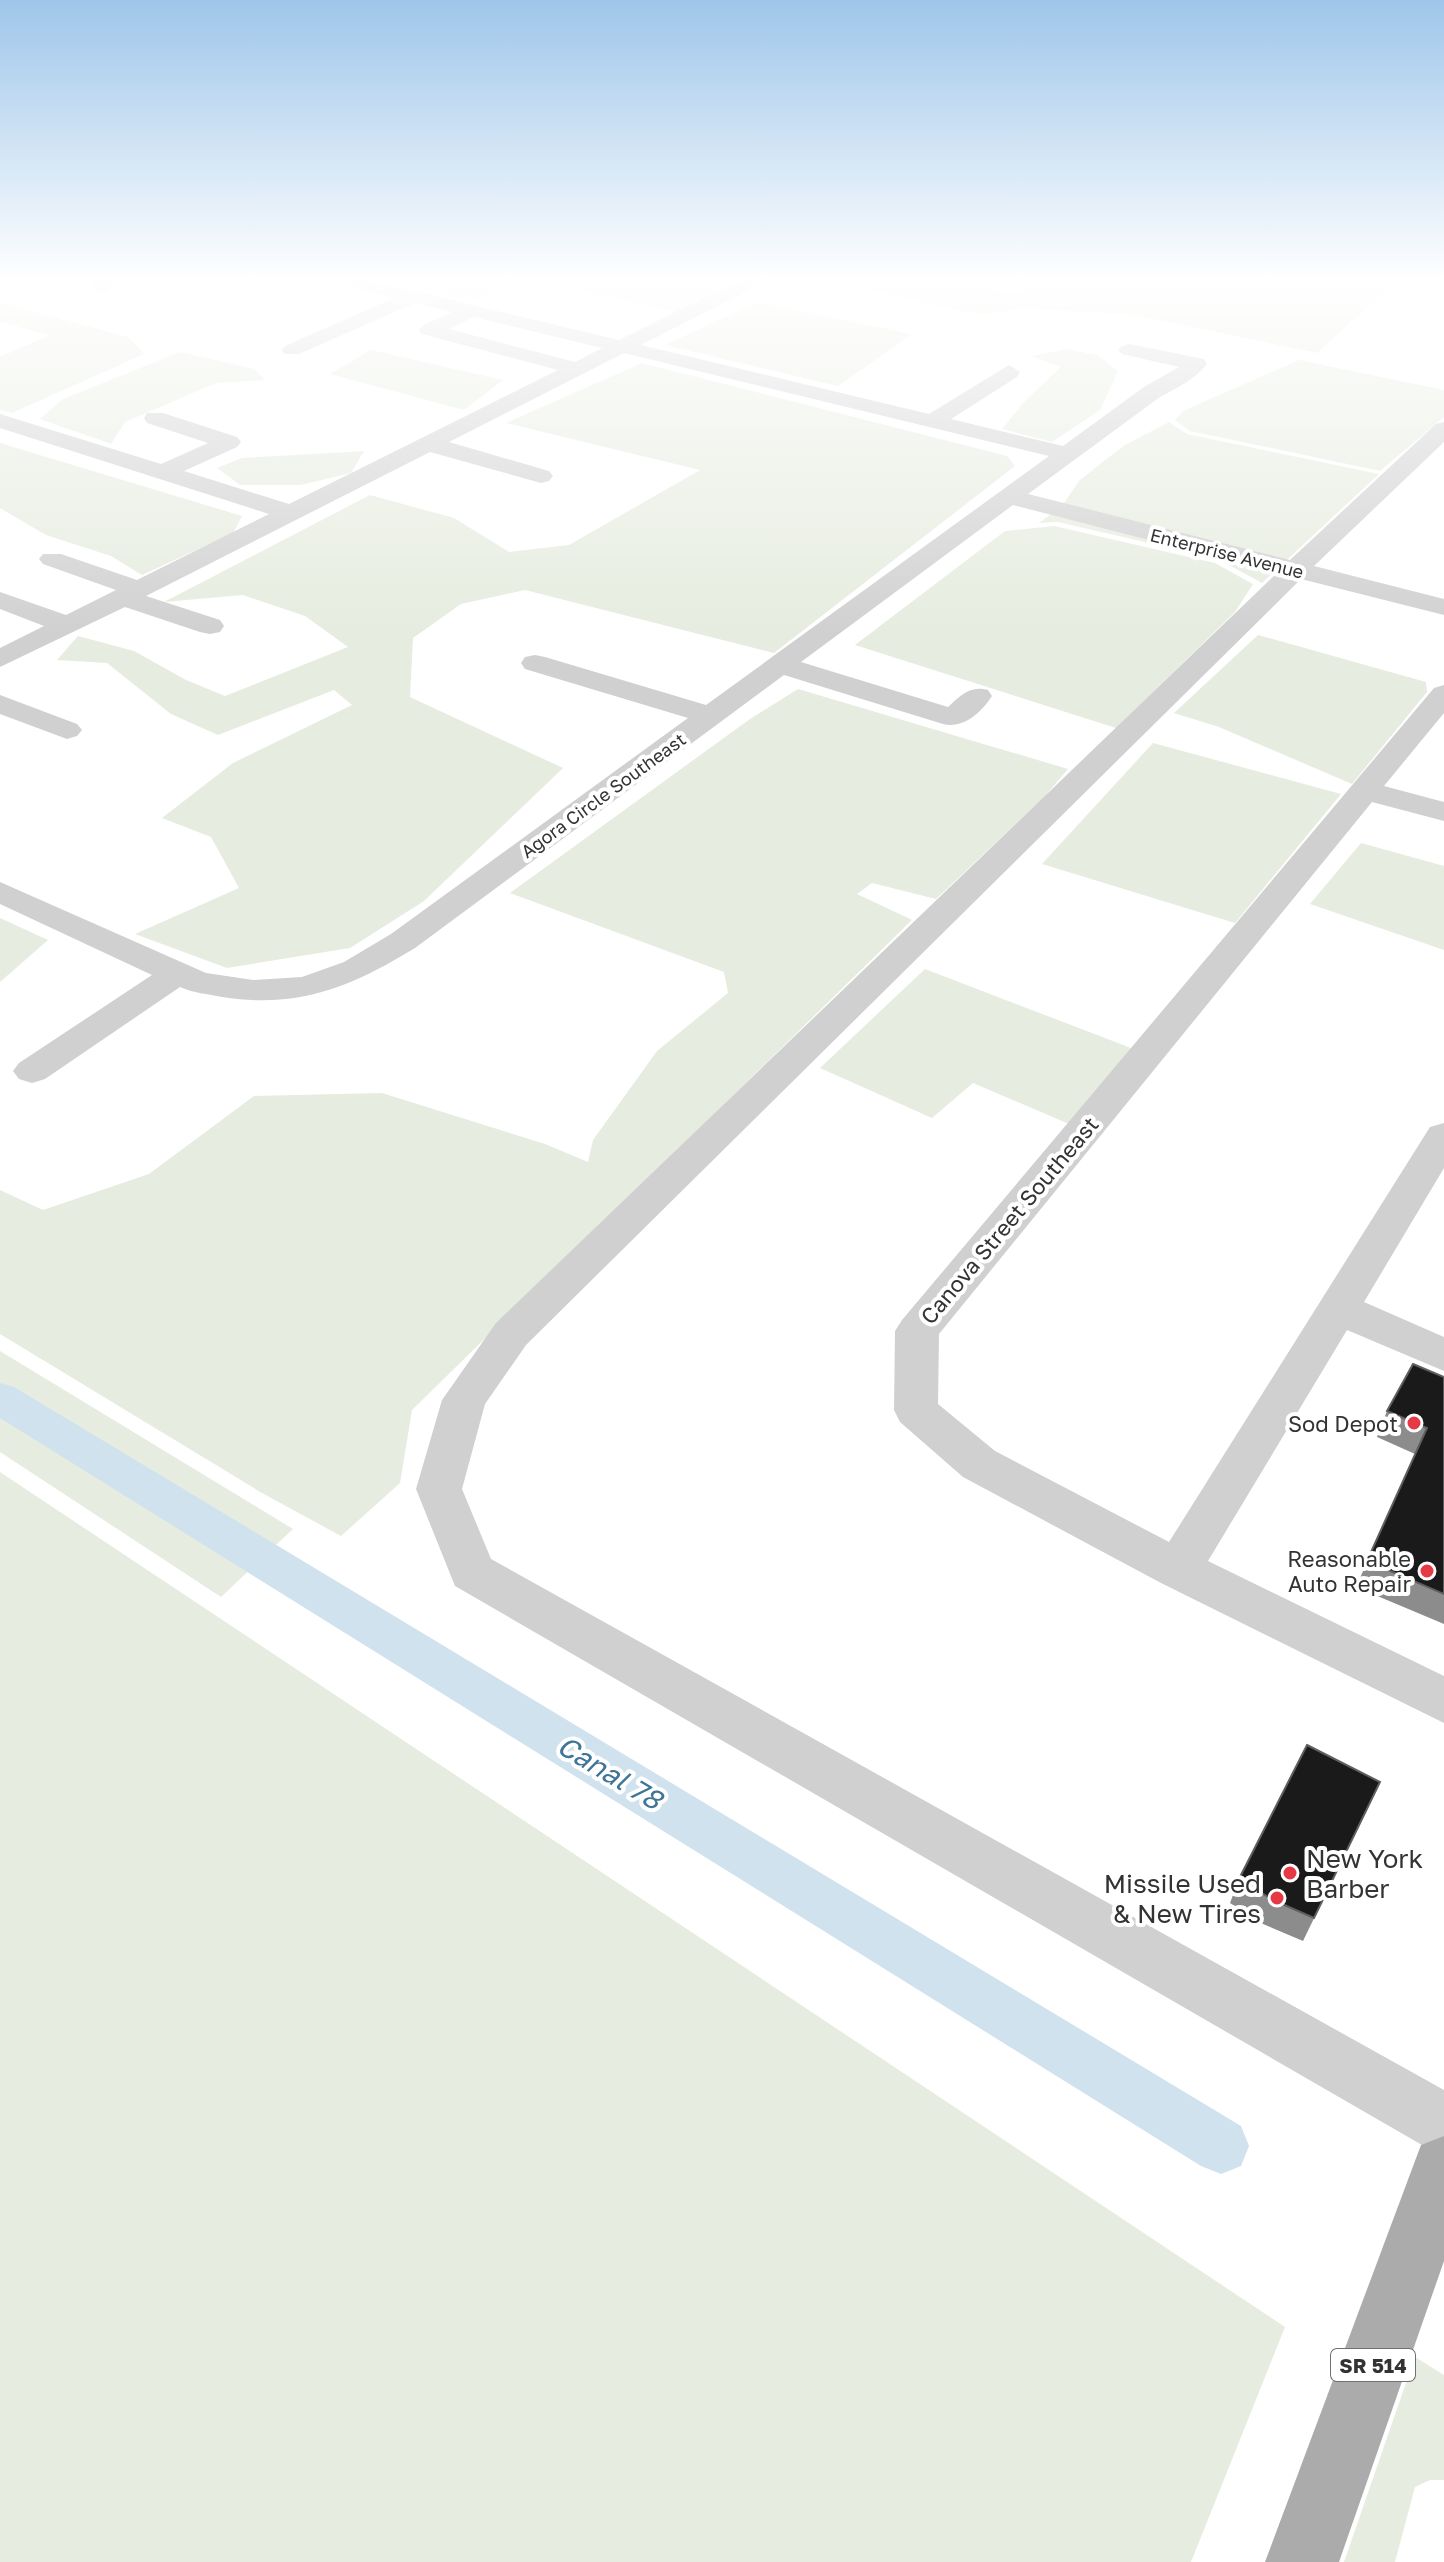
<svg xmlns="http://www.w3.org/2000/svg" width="1444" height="2562" font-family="'Golos Text',sans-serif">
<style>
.green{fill:#e6ecdf}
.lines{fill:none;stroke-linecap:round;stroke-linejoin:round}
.canal{fill:#cfe2ee;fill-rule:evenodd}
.minor{fill:#d0d0d0;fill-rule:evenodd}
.major{fill:#ababab;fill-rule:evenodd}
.wall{fill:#8c8c8c}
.building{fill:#1a1a1a;stroke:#5f5f5f;stroke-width:2}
.poi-dot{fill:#e63946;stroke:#fff;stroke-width:3}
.labels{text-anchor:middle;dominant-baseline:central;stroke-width:8;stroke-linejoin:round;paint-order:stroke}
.far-street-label{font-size:18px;fill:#333;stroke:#fff}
.shield{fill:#fff;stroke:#707070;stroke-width:2}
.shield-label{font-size:20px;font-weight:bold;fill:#333}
.street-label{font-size:22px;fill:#333;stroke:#fff}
.poi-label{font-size:22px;fill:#333;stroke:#fff;text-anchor:end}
.near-poi-label{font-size:26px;fill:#333;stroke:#fff;text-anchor:start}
.near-water-label{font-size:28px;font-style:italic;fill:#3f7597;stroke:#fff}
</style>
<rect width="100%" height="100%" fill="#fff"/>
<g class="green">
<polygon points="367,277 679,277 721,287 676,312 523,278 476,301"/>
<polygon points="812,277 927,277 1019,295 1043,277 1400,277 1317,353 1135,315 1024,308 982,315"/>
<polygon points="0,302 128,337 144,354 12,413 0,410 0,357 50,335 0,322"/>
<polygon points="757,302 912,334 838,386 665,345"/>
<polygon points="1066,349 1097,355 1118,371 1100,410 1052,442 1002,429 1025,401 1061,367 1032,356"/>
<polygon points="371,350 503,380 464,410 330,374"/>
<polygon points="180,352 254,369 265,380 216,383 125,422 111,444 40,419 63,399"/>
<polygon points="1299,360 1444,390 1444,417 1380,471 1190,431 1175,420 1183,411"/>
<polygon points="642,363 1007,456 1015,466 774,653 525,590 461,604 413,638 410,697 563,768 424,901 350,948 227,968 135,934 239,888 211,837 162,818 233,763 352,705 334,690 218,735 171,714 107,663 57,660 78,636 134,651 186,680 225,696 348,647 305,616 243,595 164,602 370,495 454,518 509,552 569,545 700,470 506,423"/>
<polygon points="1169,422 1187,434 1379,474 1262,583 1218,559 1058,522 1039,523 1062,506 1079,481 1105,460 1125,445"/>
<polygon points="0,443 242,516 233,533 142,575 111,556 46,535 0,508"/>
<polygon points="364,451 351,473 301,485 240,485 217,468 242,458"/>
<polygon points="1054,526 1215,563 1253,584 1235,612 1116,728 855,645 1005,531"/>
<polygon points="1258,635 1426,682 1427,692 1352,784 1219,727 1174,713"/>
<polygon points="798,689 1068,769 1045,796 936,899 872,883 857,894 912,920 412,1410 400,1483 341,1536 262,1493 0,1334 0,1190 43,1210 149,1174 254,1096 382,1093 545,1144 588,1162 593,1140 657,1051 728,993 724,972 510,893 750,719"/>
<polygon points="1153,743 1341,794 1235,923 1042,864"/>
<polygon points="1361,843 1444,866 1444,950 1310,904"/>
<polygon points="0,918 48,940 0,982"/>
<polygon points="925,969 1131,1048 1069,1124 973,1083 932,1118 820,1068"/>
<polygon points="0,1351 293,1529 221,1597 0,1452"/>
<polygon points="0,1472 1285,2327 1191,2562 0,2562"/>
<polygon points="1415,2357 1444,2375 1444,2480 1430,2480 1415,2487 1395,2562 1344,2562"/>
</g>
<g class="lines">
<polygon class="canal" points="0,1383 14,1387 1241,2126 1249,2146 1241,2166 1221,2174 1201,2166 0,1418"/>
<g class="minor">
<polygon points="99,277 120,277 107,291 100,293 90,287"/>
<path d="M323,277H356L619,340L745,277H770L767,281L641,345L929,414L1009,365L1020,372L1017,377L951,419L1063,446L1144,387L1179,367L1122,354L1118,350L1122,346L1129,344L1204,359L1207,364C1194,380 1177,388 1160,397L1028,494L1290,560L1436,424L1444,422V442L1314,566L1444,599V615L1301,579L526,1345L485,1404L462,1489L491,1559L1444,2090V2153L1422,2145L455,1586L416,1489L442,1400L496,1323L1277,573L1013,505L801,662L948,707C961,695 970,685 988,690L992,696C981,713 963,729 943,724L784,675L415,948C351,987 299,1009 222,997C208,994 193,993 180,987L45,1079L32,1083L19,1079L13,1071L19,1063L152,975L0,904V882L206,973L253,980L302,977L344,962L391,934L688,718L525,669L521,663L525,657L535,655L545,657L706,705L1049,456L624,353L449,442L549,471L553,476L549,481L541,483L430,452L146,596L220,620L224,626L220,632L210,634L200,632L125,607L0,667V648L44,626L0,609V592L66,615L116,590L43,564L39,559L43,554H61L137,580L269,514L0,428V414L161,464L208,443L147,423L144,418L147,413H163L237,437L241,442L237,447L184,471L289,504L558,370L422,334L419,330L422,326L452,312L415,303L299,354H285L281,350L285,346L394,298L326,281ZM474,317L602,348L575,362L449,329Z"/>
<polygon points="1444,685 1444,713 1384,786 1444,802 1444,821 1372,802 939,1334 938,1404 995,1451 1169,1542 1430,1127 1444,1123 1444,1168 1364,1302 1444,1337 1444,1371 1347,1330 1208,1561 1444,1676 1444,1723 1161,1583 963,1477 900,1422 894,1410 895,1331 902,1320 1434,688"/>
<polygon points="0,695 77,724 82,730 77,736 67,739 0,714"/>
</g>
<polygon class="major" points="1444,2136 1444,2261 1339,2562 1265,2562 1421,2145"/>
</g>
<g class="wall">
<polygon points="1444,1377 1444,1624 1356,1587 1415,1454 1377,1437 1387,1411"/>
<polygon points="1380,1782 1303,1941 1263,1924 1230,1903 1239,1879"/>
</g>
<g class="building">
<polygon points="1413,1364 1444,1377 1444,1594 1367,1561 1427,1428 1387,1411"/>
<polygon points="1307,1745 1380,1782 1314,1918 1273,1900 1239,1879"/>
</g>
<linearGradient id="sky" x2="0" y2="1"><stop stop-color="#9ec6ea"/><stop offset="0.44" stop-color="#fff"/><stop offset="1" stop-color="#fff" stop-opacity="0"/></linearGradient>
<rect width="1444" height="635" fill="url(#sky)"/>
<g class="poi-dot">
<circle cx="1414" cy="1423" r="8"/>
<circle cx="1427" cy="1571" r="8"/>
<circle cx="1290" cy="1873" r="8"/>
<circle cx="1277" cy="1898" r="8"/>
</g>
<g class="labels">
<g class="far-street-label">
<text transform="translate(1227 553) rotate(14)">Enterprise Avenue</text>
<text transform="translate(603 795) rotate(-36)">Agora Circle Southeast</text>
</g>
<rect class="shield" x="1331" y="2349" width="84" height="32" rx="6"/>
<g class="shield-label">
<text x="1373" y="2365">SR 514</text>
</g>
<g class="street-label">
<text transform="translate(1009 1220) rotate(-50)">Canova Street Southeast</text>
</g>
<g class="poi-label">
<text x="1398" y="1423">Sod Depot</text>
<text x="1411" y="1558">Reasonable<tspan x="1411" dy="25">Auto Repair</tspan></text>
</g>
<g class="near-poi-label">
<text x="1306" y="1858">New York<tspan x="1306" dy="30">Barber</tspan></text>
<text x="1261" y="1883" text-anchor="end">Missile Used<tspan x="1261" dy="30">&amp; New Tires</tspan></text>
</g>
<g class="near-water-label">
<text transform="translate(610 1772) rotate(31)">Canal 78</text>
</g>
</g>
</svg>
